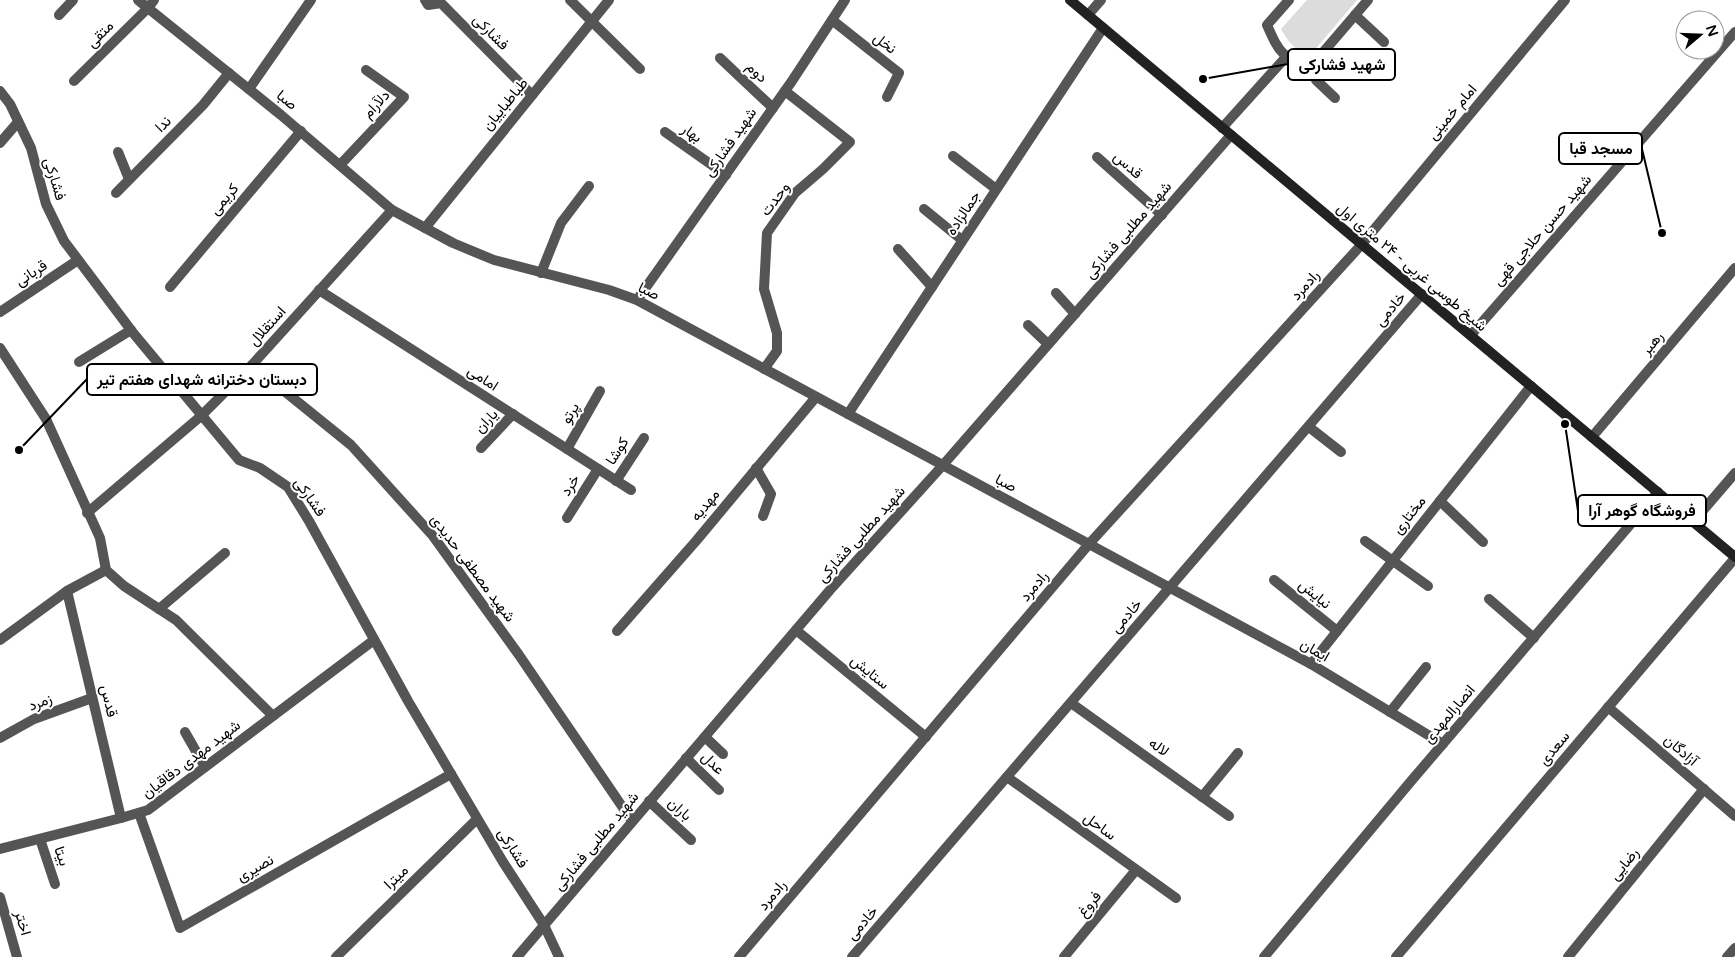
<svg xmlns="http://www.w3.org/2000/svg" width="1735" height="957" font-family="'Varela Round',Vazirmatn,sans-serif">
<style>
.green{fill:#dcdcdc}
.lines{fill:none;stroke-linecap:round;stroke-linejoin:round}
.minor{stroke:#555;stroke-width:10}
.tertiary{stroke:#555;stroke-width:10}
.secondary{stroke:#222;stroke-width:10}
.labels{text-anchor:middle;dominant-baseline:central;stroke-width:4;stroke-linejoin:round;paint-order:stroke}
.street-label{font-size:15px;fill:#000;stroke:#fff}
.leader{fill:none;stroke:#000;stroke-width:2}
.callout-dot{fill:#000;stroke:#fff;stroke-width:2}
.callout{fill:#fff;stroke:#000;stroke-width:2}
.callout-label{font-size:16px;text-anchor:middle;font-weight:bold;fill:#000}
</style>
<rect width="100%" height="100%" fill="#fff"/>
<path class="green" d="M1307,0H1357L1312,53C1296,54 1288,41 1281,29Z"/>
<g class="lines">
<g class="minor">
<polyline points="425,0 428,5 441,3 532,95"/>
<polyline points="570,0 640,69"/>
<path d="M1289,0L1267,25C1279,52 1282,60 1313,64L1368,0"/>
<polyline points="59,15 73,0"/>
<polyline points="1088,15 1101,0"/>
<polyline points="1355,15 1384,42"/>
<polyline points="832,20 899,73 887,97"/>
<polyline points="720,58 773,108"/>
<polyline points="1313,64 1316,80 1335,98"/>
<polyline points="74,81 148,8 154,0"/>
<polyline points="249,89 311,0"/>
<polyline points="1222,128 1286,57"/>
<polyline points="665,132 726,175"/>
<polyline points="0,143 18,122"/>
<polyline points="118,152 129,179"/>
<polyline points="953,156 996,189"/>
<polyline points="1097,157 1162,215"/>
<polyline points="340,165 404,97 366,70"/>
<polyline points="116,193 203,105 229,73"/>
<polyline points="924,209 962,240"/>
<polyline points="425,228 609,0"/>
<polyline points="1362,244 1565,0"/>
<polyline points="898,249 932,287"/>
<polyline points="541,273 561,223 589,186"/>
<polyline points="170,287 301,131"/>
<polyline points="319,290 631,490"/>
<polyline points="1056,293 1075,314"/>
<polyline points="637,300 792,81 845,0"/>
<polyline points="0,312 78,260"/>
<polyline points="1028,325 1048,344"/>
<polyline points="1471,335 1735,32"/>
<polyline points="0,348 46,419 100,538 106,570 124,586 176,620 273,716"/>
<polyline points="79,362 131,330"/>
<polyline points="252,365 351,445 433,536 519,655 632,821"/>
<polyline points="764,369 777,351 777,333 764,289 767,233 795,193 823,169 850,142 785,91"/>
<polyline points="848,414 1103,28"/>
<polyline points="1309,427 1341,452"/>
<polyline points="1592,437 1735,268"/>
<polyline points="481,448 513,414"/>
<polyline points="567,449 600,391"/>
<polyline points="756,468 771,494 763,516"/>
<polyline points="616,481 644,438"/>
<polyline points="1440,501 1483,542"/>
<polyline points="87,513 201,416 252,365 392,210"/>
<polyline points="567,518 598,469"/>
<polyline points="1693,522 1735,473"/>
<polyline points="1365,541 1428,586"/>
<polyline points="1274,580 1337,631"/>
<polyline points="67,591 121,818"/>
<polyline points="1489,599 1534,638"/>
<polyline points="159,609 225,553"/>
<polyline points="796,630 926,737"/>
<polyline points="617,631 696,541 816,397"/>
<polyline points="0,640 67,591 106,570"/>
<polyline points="1311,664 1531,386"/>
<polyline points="1071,703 1229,816"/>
<polyline points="1608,707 1735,816"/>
<polyline points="1390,712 1426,667"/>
<polyline points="185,732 205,767"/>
<polyline points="705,737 723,754"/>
<polyline points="0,738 34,719 92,698"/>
<polyline points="686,758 719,790"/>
<polyline points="1007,777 1176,898"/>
<polyline points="1202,797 1238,753"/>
<polyline points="649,801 691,840"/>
<polyline points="139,813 180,928 451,774"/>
<polyline points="40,839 55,884"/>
<polyline points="0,849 121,818 148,810 374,640"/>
<polyline points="0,897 17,957"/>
<polyline points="336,957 477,819"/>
<polyline points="1064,957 1136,870"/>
<polyline points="1264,957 1412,780 1658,492"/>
<polyline points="1568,957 1704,789"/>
<polyline points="1727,957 1735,948"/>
</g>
<g class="tertiary">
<polyline points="138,0 281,115 392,210 453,243 494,260 609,290 637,300 1311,664 1443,744"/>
<polyline points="0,91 10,104 31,148 46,204 64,241 134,334 239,460 260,468 288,487 309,521 408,701 503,862 544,925 559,957"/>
<polyline points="517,957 830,590 943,465 1231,135"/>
<polyline points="739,957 1089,544 1362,244"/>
<polyline points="852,957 1422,294"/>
<polyline points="1396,957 1735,558"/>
</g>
<polyline class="secondary" points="1070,0 1735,557"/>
</g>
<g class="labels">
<g class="street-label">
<text transform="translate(491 32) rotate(45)">فشارکی</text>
<text transform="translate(100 34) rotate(-45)">متقی</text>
<text transform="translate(885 43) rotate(38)">نخل</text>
<text transform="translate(757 72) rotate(44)">دوم</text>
<text transform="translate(287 100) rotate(39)">صبا</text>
<text transform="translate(376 104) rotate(-47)">دلآرام</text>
<text transform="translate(505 104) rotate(-51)">طباطباییان</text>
<text transform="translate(1452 112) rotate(-50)">امام خمینی</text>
<text transform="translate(163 124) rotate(-45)">ندا</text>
<text transform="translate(692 133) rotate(35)">بهار</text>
<text transform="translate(730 142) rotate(-55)">شهید فشارکی</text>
<text transform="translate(1128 165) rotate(42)">قدس</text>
<text transform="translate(55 179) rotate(73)">فشارکی</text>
<text transform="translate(224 199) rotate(-50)">کریمی</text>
<text transform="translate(775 199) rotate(-53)">وحدت</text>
<text transform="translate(963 213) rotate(-57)">جمالزاده</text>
<text transform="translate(1128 230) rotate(-49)">شهید مطلبی فشارکی</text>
<text transform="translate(1542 230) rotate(-49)">شهید حسن حلاجی قهی</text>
<text transform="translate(1412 267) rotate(40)">شیخ طوسی غربی - ۲۴ متری اول</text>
<text transform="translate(31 273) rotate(-33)">قربانی</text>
<text transform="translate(1305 285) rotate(-48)">رادمرد</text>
<text transform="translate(649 291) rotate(26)">صبا</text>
<text transform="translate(1390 309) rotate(-50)">خادمی</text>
<text transform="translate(267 326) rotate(-48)">استقلال</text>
<text transform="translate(1652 343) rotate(-50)">رهبر</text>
<text transform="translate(483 378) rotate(33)">امامی</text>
<text transform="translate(570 413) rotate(-60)">پرتو</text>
<text transform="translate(486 421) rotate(-47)">یاران</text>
<text transform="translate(617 451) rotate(-57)">کوشا</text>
<text transform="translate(1006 483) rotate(28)">صبا</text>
<text transform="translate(570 485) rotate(-57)">خرد</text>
<text transform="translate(310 497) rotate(55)">فشارکی</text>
<text transform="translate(705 505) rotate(-51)">مهدیه</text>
<text transform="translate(1409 515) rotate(-52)">مختاری</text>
<text transform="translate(861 534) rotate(-48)">شهید مطلبی فشارکی</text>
<text transform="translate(473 568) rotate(53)">شهید مصطفی حدیدی</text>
<text transform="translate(1034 586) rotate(-50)">رادمرد</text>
<text transform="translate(1315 594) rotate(39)">نیایش</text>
<text transform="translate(1126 616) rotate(-49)">خادمی</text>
<text transform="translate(1315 650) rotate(30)">ایمان</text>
<text transform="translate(870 672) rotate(39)">ستایش</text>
<text transform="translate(109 701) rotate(77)">قدس</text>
<text transform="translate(40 702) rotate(-22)">زمرد</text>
<text transform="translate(1449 714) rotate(-50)">انصارالمهدی</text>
<text transform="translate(1159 747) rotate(36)">لاله</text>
<text transform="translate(1554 748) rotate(-50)">سعدی</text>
<text transform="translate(1681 750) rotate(41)">آزادگان</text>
<text transform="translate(191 759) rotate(-37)">شهید مهدی دقاقیان</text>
<text transform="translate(713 763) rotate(44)">عدل</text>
<text transform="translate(680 809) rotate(42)">باران</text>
<text transform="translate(1100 826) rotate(36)">ساحل</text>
<text transform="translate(596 841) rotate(-50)">شهید مطلبی فشارکی</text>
<text transform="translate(513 848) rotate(58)">فشارکی</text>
<text transform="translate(62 856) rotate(71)">بیتا</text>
<text transform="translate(1624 864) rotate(-51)">رضایی</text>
<text transform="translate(255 868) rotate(-29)">نصیری</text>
<text transform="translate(396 877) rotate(-44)">میترا</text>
<text transform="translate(772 895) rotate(-50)">رادمرد</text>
<text transform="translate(1089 904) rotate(-50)">فروغ</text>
<text transform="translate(23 923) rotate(74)">اختر</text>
<text transform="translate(862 923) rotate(-49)">خادمی</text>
</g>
</g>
<path class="leader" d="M1203 79L1288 64M1662 233L1642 149M19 450L87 379M1565 424L1578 511"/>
<g class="callout-dot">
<circle cx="1203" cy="79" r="5"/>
<circle cx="1662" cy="233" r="5"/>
<circle cx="19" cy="450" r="5"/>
<circle cx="1565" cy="424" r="5"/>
</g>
<g class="callout">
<rect x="1288" y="49" width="107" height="31" rx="5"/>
<rect x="1559" y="133" width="83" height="31" rx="5"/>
<rect x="87" y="364" width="230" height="31" rx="5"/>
<rect x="1578" y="495" width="128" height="31" rx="5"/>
</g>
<g class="callout-label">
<text x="1342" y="70">شهید فشارکی</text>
<text x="1601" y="154">مسجد قبا</text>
<text x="202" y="385">دبستان دخترانه شهدای هفتم تیر</text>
<text x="1642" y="516">فروشگاه گوهر آرا</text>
</g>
<g transform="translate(1700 35) rotate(71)"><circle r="24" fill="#ffffff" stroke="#999999"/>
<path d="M0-4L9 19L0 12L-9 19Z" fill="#000000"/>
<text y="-8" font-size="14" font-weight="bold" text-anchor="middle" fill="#000000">N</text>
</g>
</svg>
